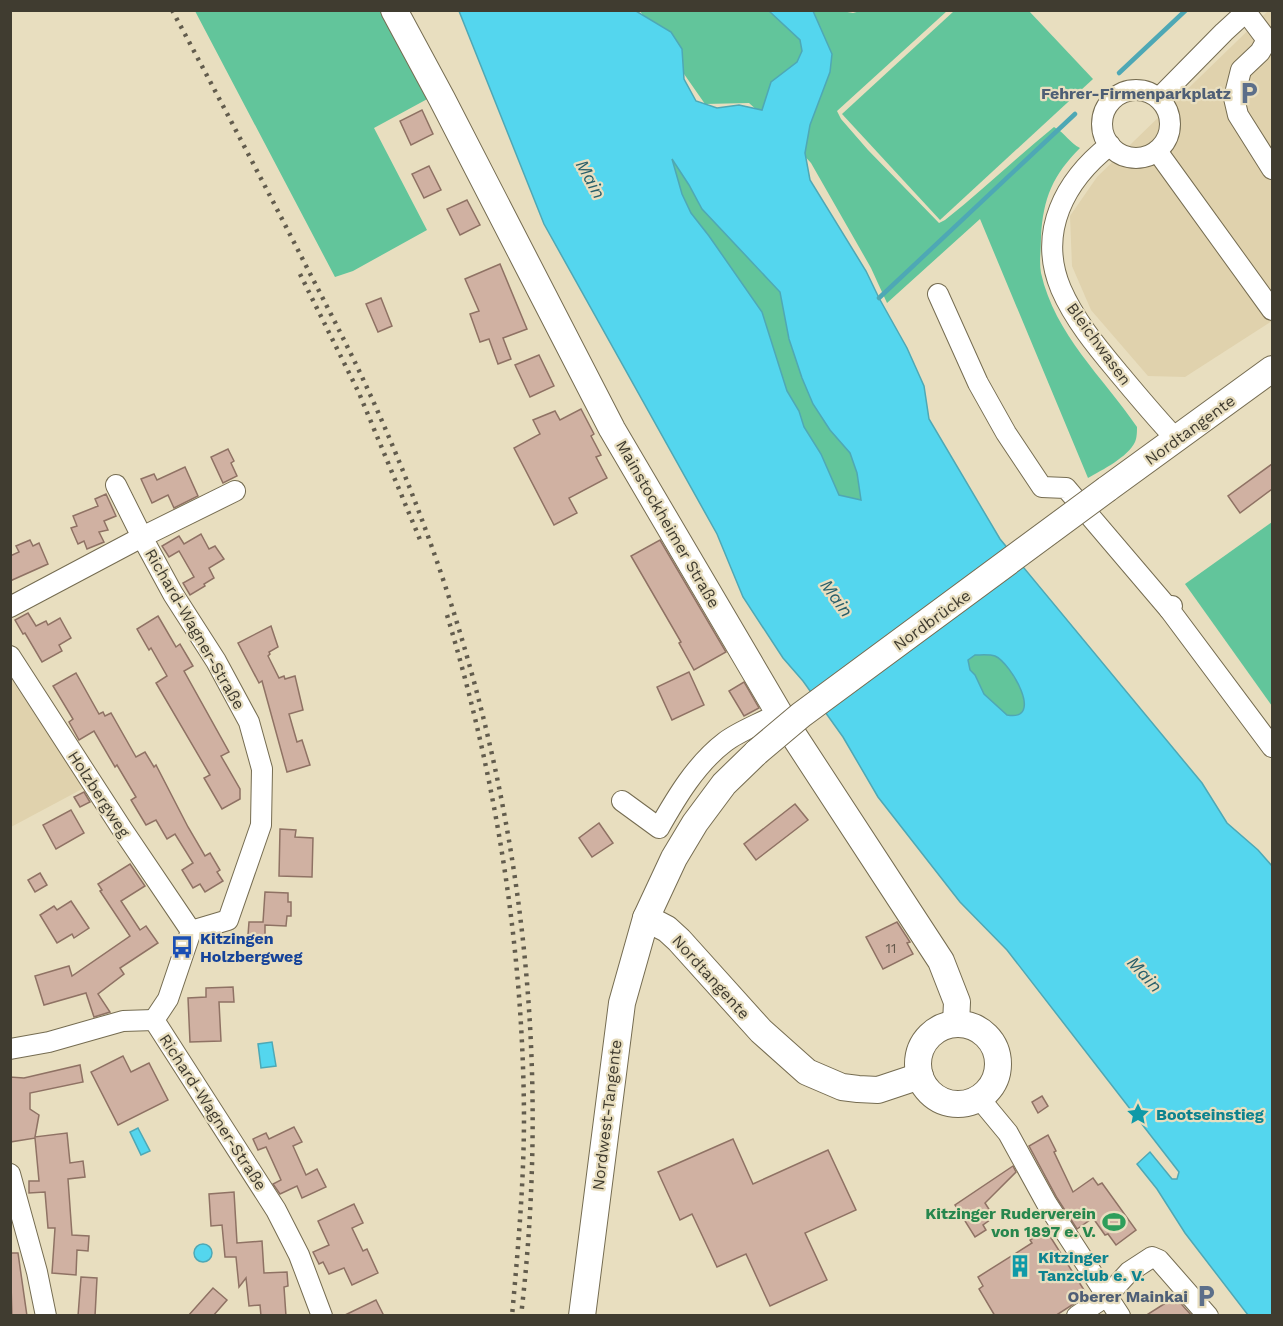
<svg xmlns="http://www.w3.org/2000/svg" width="1283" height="1326" font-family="'Work Sans',sans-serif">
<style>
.built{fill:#e0d2ad}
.green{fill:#62c59b}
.water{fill:#54d6ee;stroke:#4ea8b5;stroke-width:1.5;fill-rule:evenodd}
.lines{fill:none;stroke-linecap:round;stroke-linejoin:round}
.stream{stroke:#4ea8b5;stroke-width:4.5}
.building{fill:#d0b1a2;stroke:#8f7264;stroke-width:1.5}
.minor-casing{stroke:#756c51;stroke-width:22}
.major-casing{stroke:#756c51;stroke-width:28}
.minor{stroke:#fff;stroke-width:20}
.major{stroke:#fff;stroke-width:26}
.rail{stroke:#625c4d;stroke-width:4.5;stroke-dasharray:3 6;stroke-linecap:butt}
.major-bridge-casing{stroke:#756c51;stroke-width:28;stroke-linecap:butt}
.major-bridge{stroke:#fff;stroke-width:26}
.labels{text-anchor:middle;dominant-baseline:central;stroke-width:4.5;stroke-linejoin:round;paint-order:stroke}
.number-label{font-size:14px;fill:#64594c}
.service-label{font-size:16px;font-weight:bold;fill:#4e5e75;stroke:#e8debf;text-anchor:end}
.street-label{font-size:16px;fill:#403c30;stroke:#e8debf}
.transit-label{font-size:16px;font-weight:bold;fill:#164399;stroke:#e8debf;text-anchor:start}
.culture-label{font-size:16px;font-weight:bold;fill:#0d838f;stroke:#e8debf;text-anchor:start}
.leisure-label{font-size:16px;font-weight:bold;fill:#27864d;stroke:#e8debf;text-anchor:end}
.water-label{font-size:18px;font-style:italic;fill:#295f6a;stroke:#e8debf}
</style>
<rect width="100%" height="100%" fill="#e8debf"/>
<g class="built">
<polygon points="1268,11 1272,11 1272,321 1185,377 1148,376 1091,310 1072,266 1070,216 1097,177"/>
<polygon points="10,677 84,788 11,827 10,827"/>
</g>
<g class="green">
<path d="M836,10L853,13L864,10L947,11L837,111L841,119L868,150L939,223L945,220C983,190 1017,157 1054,127C1065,133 1070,143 1080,148C1053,175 1043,198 1041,237C1041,249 1039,262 1041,273C1055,335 1103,377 1137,427C1137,431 1137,438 1135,442C1128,457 1102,470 1088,478L980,219L887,303L871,268L811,163L789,139L749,103L705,104L640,11Z"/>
<polygon points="195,11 383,11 431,97 374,128 427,230 353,271 335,277"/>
<polygon points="954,11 1029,11 1093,79 940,220 842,114"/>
<polygon points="671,157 689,185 702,209 780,292 789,339 802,378 830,430 850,453 857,473 861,500 839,495 821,454 804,427 799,411 787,391 762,312 709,236 691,213 682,194"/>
<polygon points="1272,522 1272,706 1185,584"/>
<path d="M975,655C981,655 989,654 995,656C1011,663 1045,722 1007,715L984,694L975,675L970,670L968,660Z"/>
</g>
<g class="water">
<path d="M459,11H636L671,32L682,49L684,79L696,101L717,108L739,105L762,110L771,82L797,62L802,51L800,40L769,11H813L832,54L830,72L810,125L805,153L810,180L866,271L879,298L907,348L924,386L929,419L1000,539L1202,783L1227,823L1258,850L1272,866V1315H1248L1185,1233L1157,1189L1137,1164L1150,1152L1172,1179H1177L1179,1172L1007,950L960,902L878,797L843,737L803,681L783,658L743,597L717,534L544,224ZM672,159L689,185L702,209L780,292L789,339L802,378L813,404L830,430L850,453L857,473L861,500L839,495L821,454L804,427L799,411L787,391L762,312L709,236L691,213L682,194ZM975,655C981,655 989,654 995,656C1011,663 1045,722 1007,715L984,694L975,675L970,670L968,660Z"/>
<polygon points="272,1042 276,1066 261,1068 258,1044"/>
<polygon points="138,1128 150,1151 141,1155 130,1132"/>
<circle cx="203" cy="1253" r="9"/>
</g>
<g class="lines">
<g class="stream">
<polyline points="1119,73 1186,10"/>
<polyline points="879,298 1075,114"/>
</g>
</g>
<g class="building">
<polygon points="422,110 433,134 411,145 400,121"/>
<polygon points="429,166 441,190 424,198 412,174"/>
<polygon points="467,200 480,225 460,235 447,209"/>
<polygon points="500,264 527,329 503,338 511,359 498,364 489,339 480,342 470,314 479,311 465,279"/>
<polygon points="381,298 392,326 378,332 366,304"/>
<polygon points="539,355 554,386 530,397 515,365"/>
<polygon points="581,409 594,434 591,436 601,455 596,457 607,478 569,498 577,513 554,525 514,448 540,434 533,420 555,411 560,420"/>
<polygon points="228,449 234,461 231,463 237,476 223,483 211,457"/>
<polygon points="1272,464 1272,489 1240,513 1228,496"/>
<polygon points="185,467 198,496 174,508 168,495 152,503 141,479 154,474 157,480"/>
<polygon points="106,494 116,516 104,521 108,530 99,532 104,542 87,549 84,541 78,544 71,528 77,526 73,516 98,506 95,499"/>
<polygon points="201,534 209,549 215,546 224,559 209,568 214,578 204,584 205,586 190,595 183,583 194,577 179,551 169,557 162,546 179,536 184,544"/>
<polygon points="30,540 33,546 39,543 48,564 10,581 10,556 19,552 16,546"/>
<polygon points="660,540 726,652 694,670 679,643 681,642 631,556"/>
<polygon points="28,613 36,626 46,621 48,625 60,618 71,638 59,645 62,651 42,662 25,633 23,634 15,620"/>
<polygon points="158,616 176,647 180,644 193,666 184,671 229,752 221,756 240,789 240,799 222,809 204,778 210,775 156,683 167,676 151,648 149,650 137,629"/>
<polygon points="271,626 278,647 269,652 270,654 268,656 279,678 284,676 285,679 295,676 303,710 289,714 297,742 302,740 310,765 287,772 262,681 259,683 238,643"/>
<polygon points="689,672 704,705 672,720 657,687"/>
<polygon points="76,673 99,714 103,712 105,716 111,713 136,757 145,752 154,767 156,765 188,827 205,856 210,853 220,870 217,872 223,881 205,892 200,884 193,888 182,870 193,863 175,834 167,839 156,820 146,825 131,800 136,797 117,765 115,767 94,731 79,740 69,722 73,719 53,686"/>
<polygon points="744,682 759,708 744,716 729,691"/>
<polygon points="84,792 90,802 80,807 74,797"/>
<polygon points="795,804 808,820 756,860 744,844"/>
<polygon points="71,810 84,833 56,849 43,825"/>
<polygon points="599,823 613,843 592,857 579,838"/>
<polygon points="280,829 296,830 295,837 313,838 312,877 279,876"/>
<polygon points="130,864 145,886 121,901 140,930 146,926 158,943 120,968 124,974 98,994 110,1012 94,1017 86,993 44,1005 35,976 69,966 72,976 130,936 100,891 102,890 98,884"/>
<polygon points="40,873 47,885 35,892 28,880"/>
<polygon points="265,892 288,893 288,902 291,902 291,916 287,916 286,926 265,925 265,936 248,935 249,922 263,922"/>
<polygon points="71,901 89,928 74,938 72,934 57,943 40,915 54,906 57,910"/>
<polygon points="897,922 910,942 907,943 913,954 883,969 866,937"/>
<polygon points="233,987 234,1002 219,1002 221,1041 190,1042 188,998 206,997 206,988"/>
<polygon points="123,1056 131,1072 149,1063 168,1100 118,1125 91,1072"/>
<polygon points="80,1065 83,1082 30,1093 30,1109 39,1115 35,1137 67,1133 70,1163 83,1161 85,1177 68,1179 72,1235 89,1236 88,1251 77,1250 76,1275 52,1273 55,1228 48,1228 45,1192 29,1193 29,1181 39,1181 35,1138 10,1142 10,1077 24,1078"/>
<polygon points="1042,1096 1048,1106 1038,1113 1032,1102"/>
<polygon points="294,1127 302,1142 293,1146 306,1175 317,1169 326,1187 302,1198 297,1186 280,1194 273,1184 281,1180 266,1147 258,1150 253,1139 266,1133 269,1139"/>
<polygon points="1048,1135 1056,1151 1054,1152 1073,1192 1093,1178 1098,1185 1102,1183 1136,1230 1116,1245 1108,1234 1105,1235 1093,1218 1077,1229 1057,1198 1029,1146"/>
<polygon points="733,1139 753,1184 828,1150 856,1210 805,1233 827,1280 770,1306 746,1254 717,1267 692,1214 680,1220 658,1172"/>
<polygon points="1013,1166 1016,1172 985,1203 994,1217 983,1225 986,1230 975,1237 955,1205"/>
<polygon points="234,1192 237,1243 262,1241 264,1273 287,1272 288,1286 284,1287 286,1316 261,1316 260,1305 249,1306 246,1278 239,1287 236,1257 225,1257 222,1225 211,1226 209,1194"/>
<polygon points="354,1204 363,1223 352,1228 363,1251 367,1249 378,1273 352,1285 344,1268 329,1274 323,1262 319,1264 313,1252 329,1245 318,1221"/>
<polygon points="1046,1230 1084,1290 1083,1298 1055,1316 995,1316 979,1289 983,1286 978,1277 1032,1243 1030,1240"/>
<polygon points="10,1253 18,1253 27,1316 12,1316"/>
<polygon points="81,1277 97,1278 95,1316 78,1316"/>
<polygon points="213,1288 227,1300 213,1316 188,1316"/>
<polygon points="1175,1297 1192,1316 1145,1316"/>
<polygon points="376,1300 384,1316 343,1316"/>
</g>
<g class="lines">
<g class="minor-casing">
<g id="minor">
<polyline points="1246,12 1267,40 1260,52 1241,70 1234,98 1238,115 1272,169"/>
<circle cx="1136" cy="124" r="34"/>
<polyline points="1159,98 1224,32 1248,10"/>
<path d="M1110,145C1065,180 1037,232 1061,289C1074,319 1096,346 1117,371C1137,395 1156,418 1177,440"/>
<polyline points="1157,151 1272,310"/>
<polyline points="938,294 978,383 1006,433 1042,487 1066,488 1169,609"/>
<polyline points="116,485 142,537 235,491"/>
<polyline points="1172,606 1169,609 1272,747"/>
<polyline points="10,607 142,537 173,594 216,661 249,722 262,769 261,825 228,920 191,931"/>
<polyline points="10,656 122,829 191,931"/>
<path d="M622,801L659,828C676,798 696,764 725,742C739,731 762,723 779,713"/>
<polyline points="191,931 168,999 154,1020 276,1210 299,1255 322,1316"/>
<polyline points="10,1049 49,1042 123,1021 154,1020"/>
<polyline points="979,1098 1008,1133 1047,1204 1120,1316"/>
<polyline points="10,1174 37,1272 46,1316"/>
<polyline points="1077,1316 1108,1295 1129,1272 1152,1257 1159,1260 1208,1316"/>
</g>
</g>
<g class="major-casing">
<g id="major">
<polyline points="394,10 442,99 612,429 779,713 941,961 957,1002 956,1024"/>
<polyline points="1107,489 1272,369"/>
<polyline points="646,918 667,929 679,940 761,1031 807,1072 842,1087 858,1089 878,1090 920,1076"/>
<circle cx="958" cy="1064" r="40"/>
<polyline points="582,1316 622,1003 646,918 674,858 695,823 724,784 757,752"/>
</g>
</g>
<use href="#minor" class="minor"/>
<use href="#major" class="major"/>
<g class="rail">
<path d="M172,10C216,92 259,174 301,256C324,301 348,346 369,392C503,686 559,994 521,1316"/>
<polyline points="300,274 359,393 421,542"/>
<path d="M447,615C496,777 523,946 524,1116C524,1183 518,1249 512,1316"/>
</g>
<g class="major-bridge-casing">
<polyline id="major-bridge" points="757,752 801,715 1107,489"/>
</g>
<use href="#major-bridge" class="major-bridge"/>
</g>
<defs>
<g id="parking-bare" transform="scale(1.8)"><path d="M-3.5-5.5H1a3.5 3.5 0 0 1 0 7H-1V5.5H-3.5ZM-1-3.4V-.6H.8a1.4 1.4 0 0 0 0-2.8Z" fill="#5c6f8a" stroke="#e8debf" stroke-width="2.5" paint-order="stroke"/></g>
<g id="bus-bare" transform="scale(1.8)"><path d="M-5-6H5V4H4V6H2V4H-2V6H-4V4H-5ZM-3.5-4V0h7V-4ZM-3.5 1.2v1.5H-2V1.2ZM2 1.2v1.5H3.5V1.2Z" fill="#1a4fb4" stroke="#e8debf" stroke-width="2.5" paint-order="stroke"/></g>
<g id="sight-bare" transform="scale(1.8)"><path d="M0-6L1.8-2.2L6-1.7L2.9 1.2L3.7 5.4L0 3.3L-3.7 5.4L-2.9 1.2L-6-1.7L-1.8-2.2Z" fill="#0f9aa8" stroke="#e8debf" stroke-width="2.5" paint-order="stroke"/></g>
<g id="stadium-bare" transform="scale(1.8)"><path d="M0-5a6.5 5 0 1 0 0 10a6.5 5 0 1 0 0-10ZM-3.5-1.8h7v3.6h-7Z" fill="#2e9e5b" stroke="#e8debf" stroke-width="2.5" paint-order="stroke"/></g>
<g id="building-bare" transform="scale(1.8)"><path d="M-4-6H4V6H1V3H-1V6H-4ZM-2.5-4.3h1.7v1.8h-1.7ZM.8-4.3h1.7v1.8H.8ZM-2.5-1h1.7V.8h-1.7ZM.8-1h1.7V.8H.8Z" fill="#0f9aa8" stroke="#e8debf" stroke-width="2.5" paint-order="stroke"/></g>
</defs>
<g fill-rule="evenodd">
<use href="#parking-bare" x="1249" y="93"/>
<use href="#bus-bare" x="182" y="947"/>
<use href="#sight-bare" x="1138" y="1114"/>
<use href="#stadium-bare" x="1114" y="1222"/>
<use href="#building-bare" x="1020" y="1266"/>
<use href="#parking-bare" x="1206" y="1296"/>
</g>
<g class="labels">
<g class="number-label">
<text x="891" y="948">11</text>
</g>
<g class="service-label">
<text x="1231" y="93">Fehrer-Firmenparkplatz</text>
<text x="1188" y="1296">Oberer Mainkai</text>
</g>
<g class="street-label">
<text transform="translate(1099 344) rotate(54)">Bleichwasen</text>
<text transform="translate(1190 430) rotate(-36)">Nordtangente</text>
<text transform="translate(668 524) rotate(60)">Mainstockheimer Straße</text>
<text transform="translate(932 620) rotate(-36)">Nordbrücke</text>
<text transform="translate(195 629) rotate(60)">Richard-Wagner-Straße</text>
<text transform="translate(99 794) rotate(57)">Holzbergweg</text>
<text transform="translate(711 977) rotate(48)">Nordtangente</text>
<text transform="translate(213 1112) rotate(57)">Richard-Wagner-Straße</text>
<text transform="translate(607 1115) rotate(-83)">Nordwest-Tangente</text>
</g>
<g class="transit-label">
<text x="200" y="938">Kitzingen<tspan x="200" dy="18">Holzbergweg</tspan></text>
</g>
<g class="culture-label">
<text x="1156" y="1114">Bootseinstieg</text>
<text x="1038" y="1257">Kitzinger<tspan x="1038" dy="18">Tanzclub e. V.</tspan></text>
</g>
<g class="leisure-label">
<text x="1096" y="1213">Kitzinger Ruderverein<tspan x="1096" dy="18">von 1897 e. V.</tspan></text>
</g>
<g class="water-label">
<text transform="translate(591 179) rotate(61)">Main</text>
<text transform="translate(837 598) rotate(54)">Main</text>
<text transform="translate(1145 974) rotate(47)">Main</text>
</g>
</g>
<rect width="1283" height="1326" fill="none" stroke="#403c30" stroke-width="24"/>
</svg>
